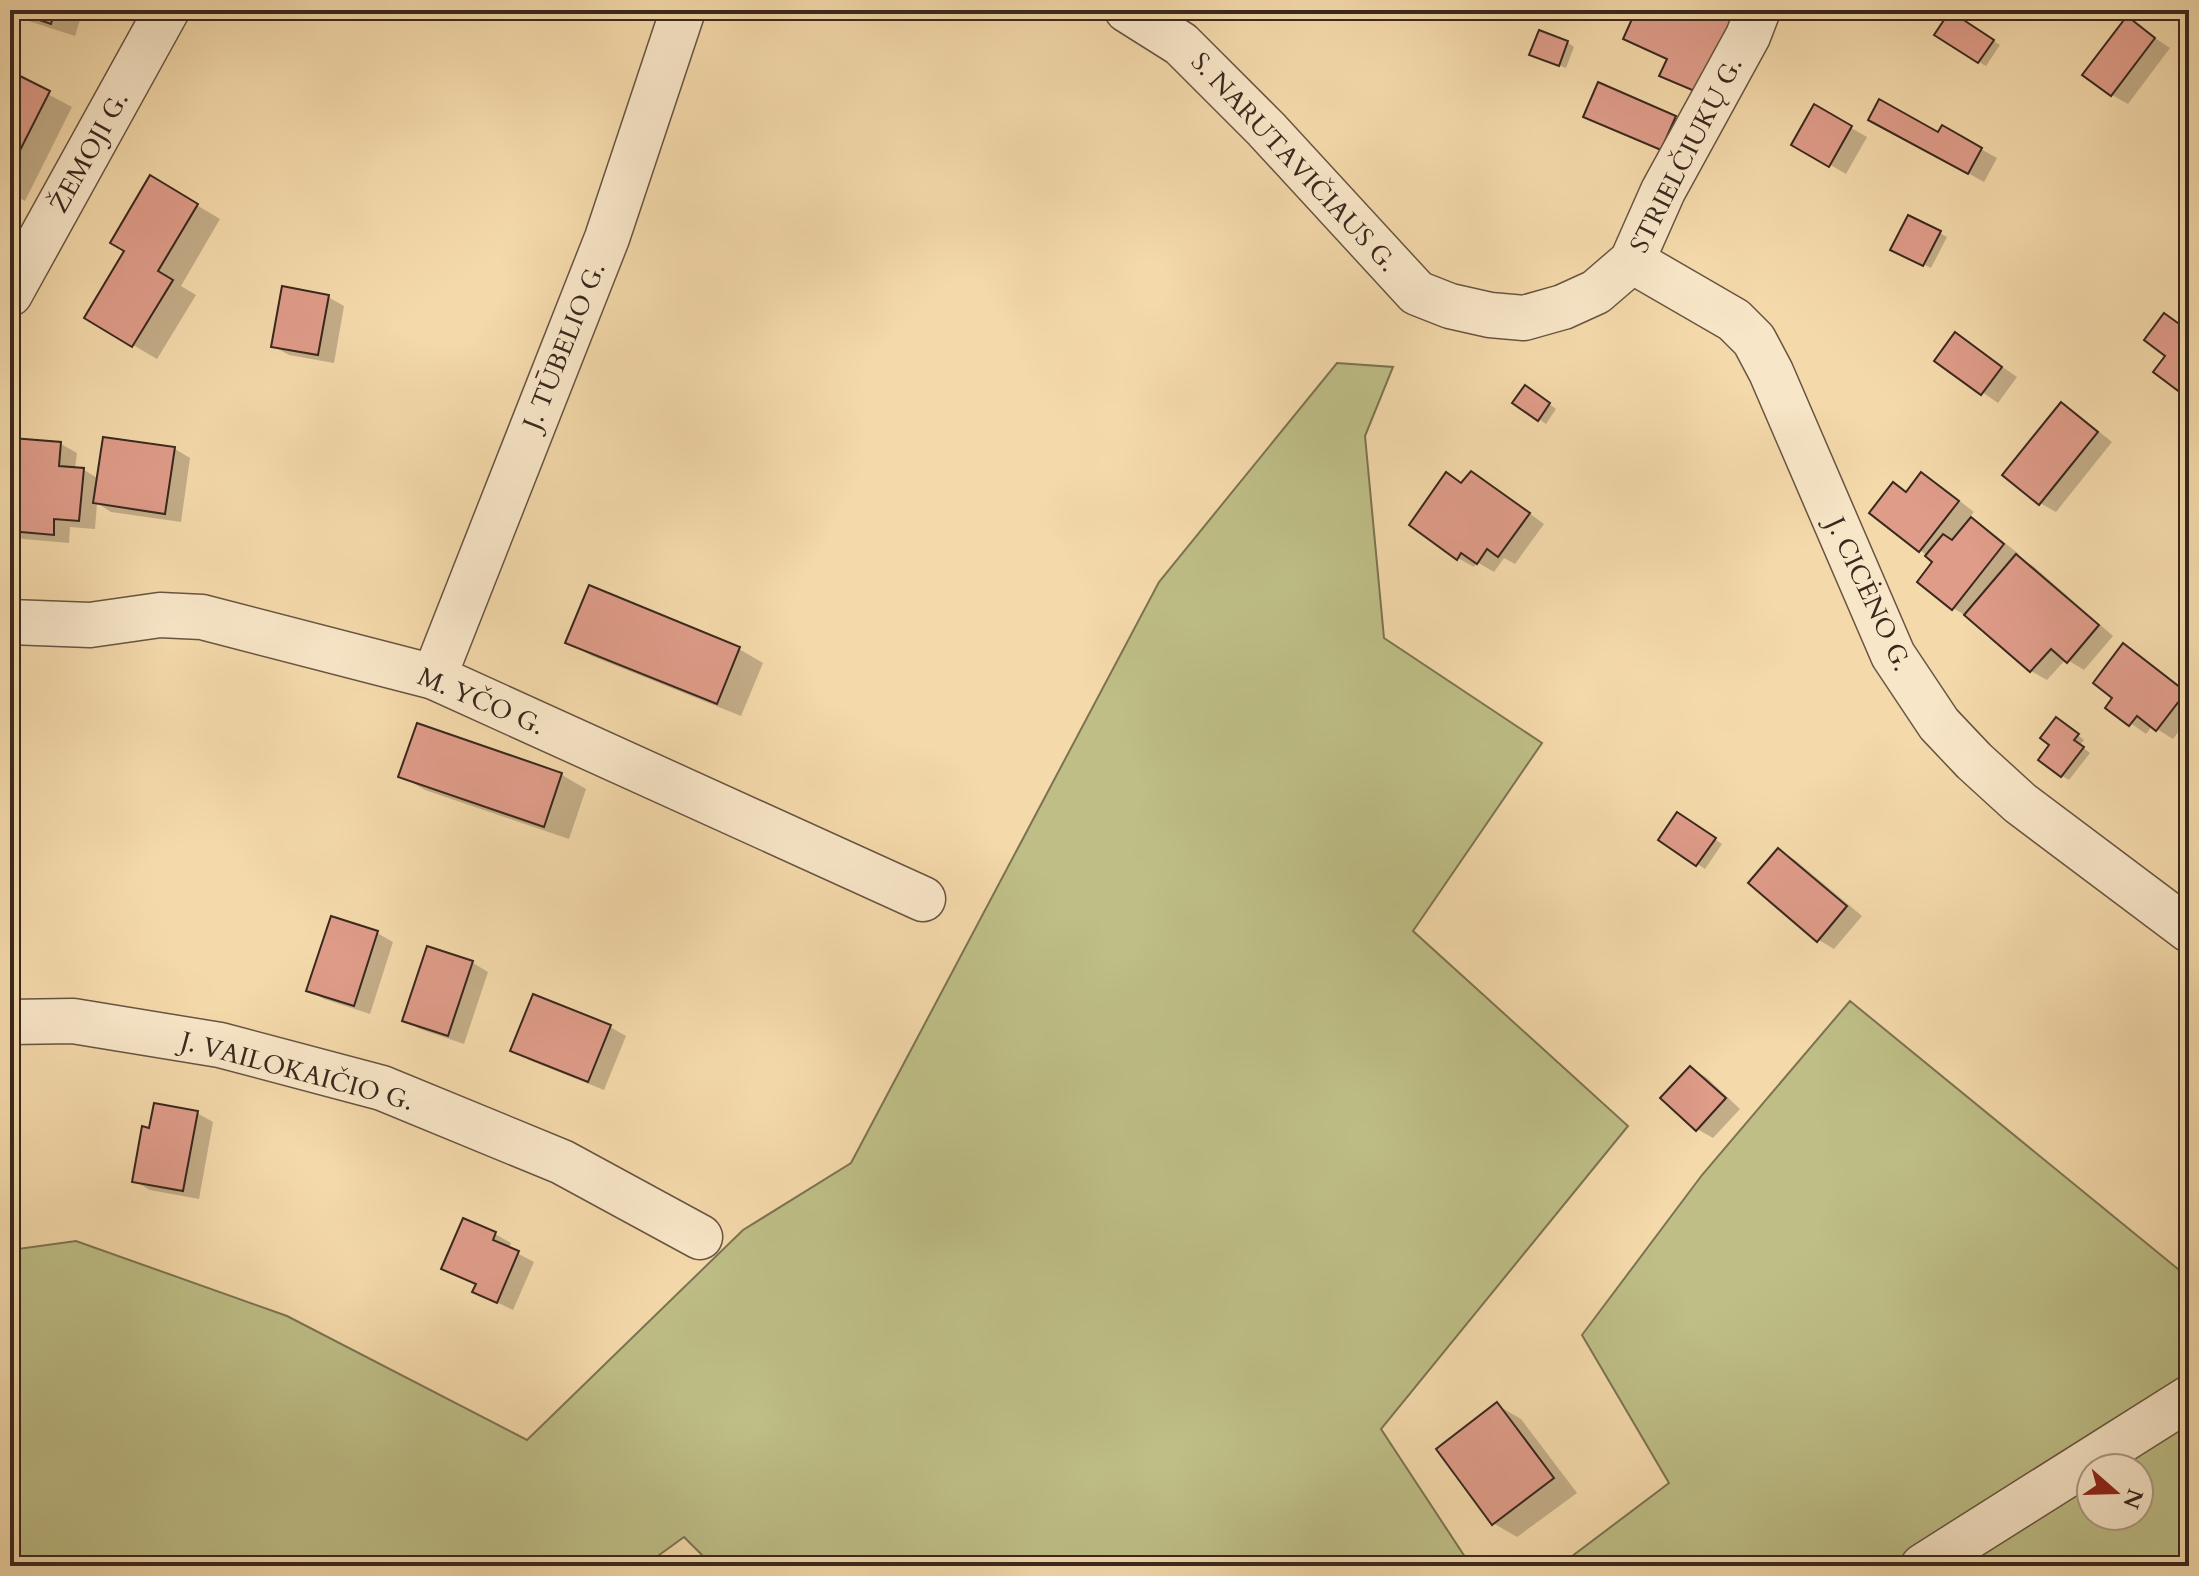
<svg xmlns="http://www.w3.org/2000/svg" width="2199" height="1576" font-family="Cardo,serif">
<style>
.green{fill:#bebe86;stroke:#7c7352;stroke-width:2;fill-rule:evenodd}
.shadow{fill:#0003}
.building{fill:#df9c89;stroke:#39281e;stroke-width:2}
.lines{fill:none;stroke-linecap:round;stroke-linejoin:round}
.minor-casing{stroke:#685441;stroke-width:47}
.minor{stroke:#f8e6c8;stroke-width:44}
.labels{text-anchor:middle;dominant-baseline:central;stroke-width:6;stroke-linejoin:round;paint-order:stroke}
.street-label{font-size:26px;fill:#39281e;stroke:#f8e6c8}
</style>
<rect width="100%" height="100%" fill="#f4d9aa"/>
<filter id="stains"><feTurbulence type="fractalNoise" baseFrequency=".0025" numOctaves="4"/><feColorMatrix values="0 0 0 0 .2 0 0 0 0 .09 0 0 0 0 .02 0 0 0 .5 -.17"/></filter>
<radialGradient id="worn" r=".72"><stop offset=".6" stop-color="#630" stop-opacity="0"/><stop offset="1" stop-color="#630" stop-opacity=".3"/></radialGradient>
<g class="green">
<polygon points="1337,363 1393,367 1365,436 1384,638 1542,743 1413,931 1628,1126 1381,1429 1471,1566 713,1566 684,1537 644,1566 10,1566 10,1250 76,1241 287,1316 527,1440 743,1230 851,1163 1159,582"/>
<path d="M1850,1001L2189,1278V1566H1559L1669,1483L1582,1335L1702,1175ZM2091,1468H2139V1516H2091Z"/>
</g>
<g class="shadow">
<polygon points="10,10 83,10 75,36 10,15"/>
<polygon points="1958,18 2000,45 1986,66 1979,62"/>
<polygon points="2127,19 2170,48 2128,104 2112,95"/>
<polygon points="1567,42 1574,47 1566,68 1539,58"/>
<polygon points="10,74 72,107 25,201 10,193"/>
<polygon points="1815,107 1867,137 1846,174 1794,144"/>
<polygon points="1585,116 1675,117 1691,126 1677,158 1601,125"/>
<polygon points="1871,119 1939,134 1943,128 1997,158 1984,182"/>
<polygon points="151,178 220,219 181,286 196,295 157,359 87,318 126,251"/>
<polygon points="1940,233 1947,237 1931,268 1900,253"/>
<polygon points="328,297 344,306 334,363 289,355 273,346"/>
<polygon points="1955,334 2017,377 1998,403 1936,360"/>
<polygon points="1533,392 1556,409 1546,424 1539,419"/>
<polygon points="2061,405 2077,414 2112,442 2056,512 2040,503"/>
<polygon points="61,444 77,453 75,469 84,470 99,479 175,449 190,458 181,522 111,512 97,503 95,529 70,527 69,543 23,539 10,532 10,491"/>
<polygon points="1922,475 1938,484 1974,512 1969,518 1987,529 2019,554 2017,557 2033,566 2113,636 2084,670 2066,659 2047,680 2031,671 1968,617 1953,608 1935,562 1872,512 1894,484 1908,493"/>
<polygon points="1487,482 1544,524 1515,564 1504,558 1494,572 1477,562 1474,567 1458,558 1463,484"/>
<polygon points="568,642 739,649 763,663 741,716 592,656"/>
<polygon points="2124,646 2140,655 2189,693 2189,718 2173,739 2152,726 2146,734 2108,707 2115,698"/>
<polygon points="2064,724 2084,740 2080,745 2090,753 2069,780 2062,776"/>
<polygon points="418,726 562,775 586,789 569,839 425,790 401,776"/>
<polygon points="1685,819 1722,844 1705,869 1661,840"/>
<polygon points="1779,850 1795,860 1862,916 1834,949 1819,940"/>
<polygon points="377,933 393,942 370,1014 324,999 308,990"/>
<polygon points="429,948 473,963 488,972 464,1044 420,1029 404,1020"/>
<polygon points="610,1027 626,1036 604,1090 529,1060 513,1051"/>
<polygon points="1690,1068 1706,1077 1740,1109 1713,1138 1697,1129"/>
<polygon points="197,1113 213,1122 199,1199 150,1190 134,1181"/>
<polygon points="495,1234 511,1243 509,1249 534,1262 513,1310 475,1292 478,1286 444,1269"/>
<polygon points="1497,1405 1521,1419 1577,1493 1517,1537 1493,1523"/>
</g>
<g class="building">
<polygon points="10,10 55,10 51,24"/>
<polygon points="1636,10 1740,10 1704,95 1659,76 1667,59 1623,39"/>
<polygon points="2167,10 2189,10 2189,29"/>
<polygon points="1950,11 1994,40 1978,63 1934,35"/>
<polygon points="2127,16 2155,38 2111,96 2082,75"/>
<polygon points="1539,30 1568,41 1559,66 1529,55"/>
<polygon points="10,71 50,91 10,170"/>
<polygon points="1598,82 1676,116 1661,150 1583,117"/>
<polygon points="1879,99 1938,132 1942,125 1982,148 1968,174 1868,120"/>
<polygon points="1814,104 1852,126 1829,167 1791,145"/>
<polygon points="150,175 198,204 158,271 173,280 132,347 84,318 124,251 110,243"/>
<polygon points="1908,215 1941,231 1923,266 1890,250"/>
<polygon points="282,286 329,295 318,355 271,347"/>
<polygon points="2164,313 2189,331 2189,399 2153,372 2165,356 2144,340"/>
<polygon points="1955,332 2002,367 1981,395 1934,361"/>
<polygon points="1525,385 1550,403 1538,421 1512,403"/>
<polygon points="2061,402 2098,432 2039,505 2002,475"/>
<polygon points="103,437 175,447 165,514 93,503"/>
<polygon points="12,438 61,442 59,466 84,468 79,521 54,519 54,535 10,531 10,467"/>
<polygon points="1471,471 1530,513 1498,557 1487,549 1477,564 1461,553 1457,560 1409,525 1446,472 1461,483"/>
<polygon points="1921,472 1959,501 1919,552 1869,513 1893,482 1906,492"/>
<polygon points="1971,517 2004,544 1952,610 1917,582 1932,562 1925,556 1943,534 1952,540"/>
<polygon points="2016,554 2099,625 2067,663 2051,649 2030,672 1964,615"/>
<polygon points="589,585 740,647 717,704 565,643"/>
<polygon points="2123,643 2186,692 2156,731 2137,716 2129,726 2105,708 2112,698 2093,683"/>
<polygon points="2056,717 2079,734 2074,740 2084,747 2061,777 2038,760 2049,745 2040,738"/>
<polygon points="417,723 562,773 544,827 398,777"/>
<polygon points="1677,812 1716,838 1696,866 1658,840"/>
<polygon points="1778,848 1847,906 1817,942 1748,883"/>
<polygon points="331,916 378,931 354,1006 306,991"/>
<polygon points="427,946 473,961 448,1036 402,1021"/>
<polygon points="533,994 611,1025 588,1082 510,1051"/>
<polygon points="1690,1066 1726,1098 1696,1131 1660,1098"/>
<polygon points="154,1103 198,1111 183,1191 132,1182 142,1126 149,1128"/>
<polygon points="463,1218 496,1232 493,1240 519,1251 497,1303 472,1292 476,1284 441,1269"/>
<polygon points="1497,1402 1554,1478 1492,1525 1436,1449"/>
</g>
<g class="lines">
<g class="minor-casing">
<g id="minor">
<polyline points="1127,10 1181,44 1266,129 1417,293 1450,306 1490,315 1524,318 1563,307 1596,292 1632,261 1663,191 1748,36 1758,10"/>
<polyline points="1632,261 1734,320 1754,340 1771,372 1893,655 1939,724 1974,761 2020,803 2189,930"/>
<polyline points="10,294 167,10"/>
<polyline points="10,622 90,625 160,615 202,617 434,677 923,899"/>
<polyline points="434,677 607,238 683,10"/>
<polyline points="10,1022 73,1021 220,1045 382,1088 562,1162 700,1237"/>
<polyline points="1923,1566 2189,1398"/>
</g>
</g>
<use href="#minor" class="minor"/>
</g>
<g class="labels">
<g class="street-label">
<text transform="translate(89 152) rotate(-61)">ŽEMOJI G.</text>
<text transform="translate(1686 155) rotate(-63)">STRIELČIUKŲ G.</text>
<text transform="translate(1294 162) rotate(47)">S. NARUTAVIČIAUS G.</text>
<text transform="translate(564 346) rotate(-68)">J. TŪBELIO G.</text>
<text transform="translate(1869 594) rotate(65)">J. CICĖNO G.</text>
<text transform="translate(481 701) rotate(23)">M. YČO G.</text>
<text transform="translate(297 1071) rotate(15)">J. VAILOKAIČIO G.</text>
</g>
</g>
<rect width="2199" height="1576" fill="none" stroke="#f4d9aa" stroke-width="40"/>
<rect x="12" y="12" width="2175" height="1552" fill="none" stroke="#39281e" stroke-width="4"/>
<rect x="20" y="20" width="2159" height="1536" fill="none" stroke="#39281e" stroke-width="2"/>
<g transform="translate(2115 1492) rotate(110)"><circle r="38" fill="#f8e6c8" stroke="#ac9a84" stroke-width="2"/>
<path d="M0-6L14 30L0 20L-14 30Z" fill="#8f2418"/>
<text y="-12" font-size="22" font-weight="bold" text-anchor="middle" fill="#39281e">N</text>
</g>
<rect width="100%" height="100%" filter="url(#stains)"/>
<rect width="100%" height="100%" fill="url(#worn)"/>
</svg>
